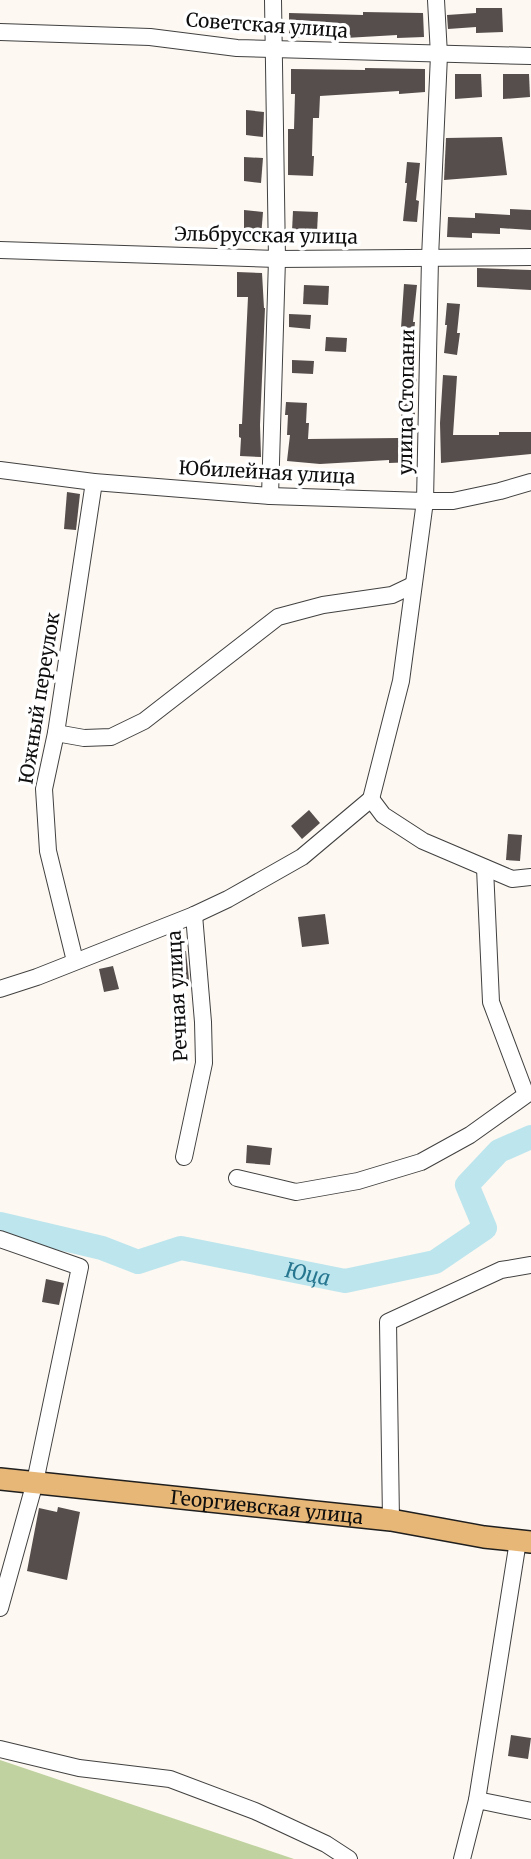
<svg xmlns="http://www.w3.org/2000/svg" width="531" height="1859" font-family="Merriweather,serif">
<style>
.forest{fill:#c0d2a0}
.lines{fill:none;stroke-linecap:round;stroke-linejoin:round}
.river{stroke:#bce5ee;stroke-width:24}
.building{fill:#554e4c}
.minor-casing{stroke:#414141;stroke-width:18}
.major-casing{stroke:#1f1f1f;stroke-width:24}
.minor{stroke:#fff;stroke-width:16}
.major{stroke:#e7b777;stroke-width:21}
.labels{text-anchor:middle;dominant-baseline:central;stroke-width:7;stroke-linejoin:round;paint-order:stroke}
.street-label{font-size:19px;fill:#0e0e0e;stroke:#fff}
.water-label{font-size:21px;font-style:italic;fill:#277690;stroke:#fff}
</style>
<rect width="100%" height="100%" fill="#fdf8f1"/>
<polygon class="forest" points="0,1760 294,1859 0,1859"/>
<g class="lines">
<path class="river" id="s1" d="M0,1224L102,1248L138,1262L181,1248L345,1281L435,1262L485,1228L467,1185L499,1151L531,1137"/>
</g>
<g class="building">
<polygon points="476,8 502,8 503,32 476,33 476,27 448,29 447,15 476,13"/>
<polygon points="363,12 423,13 424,37 397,38 397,35 328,39 328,36 289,38 289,13 363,15"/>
<polygon points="365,68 425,69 425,92 399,94 399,91 320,96 319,118 313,118 312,156 314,156 313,176 288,175 288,129 294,129 295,94 291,94 291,69 365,70"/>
<polygon points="455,74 481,74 482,97 455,99"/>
<polygon points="503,74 529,74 530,97 503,99"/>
<polygon points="246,110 264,112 263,137 246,135"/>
<polygon points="502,137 507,175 444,180 446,138"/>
<polygon points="244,157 263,158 261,183 244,181"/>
<polygon points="407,162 420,163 416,200 419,201 417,222 403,221 407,183 405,183"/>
<polygon points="510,209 531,210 531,230 500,228 500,234 472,233 472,238 447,237 448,217 475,218 475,213 510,215"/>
<polygon points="244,210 263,212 261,237 244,235"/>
<polygon points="293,211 318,212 317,232 292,231"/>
<polygon points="477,268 531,270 531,290 477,287"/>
<polygon points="237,272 262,273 264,308 265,308 260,425 261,457 240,456 241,438 239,437 239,424 242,424 248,297 237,297"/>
<polygon points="404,284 417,285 413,322 415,322 413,344 400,343"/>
<polygon points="304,285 329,286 328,305 303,304"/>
<polygon points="447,303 460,304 457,333 460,333 457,355 444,353 447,325 445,325"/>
<polygon points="289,314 311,315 310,329 289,327"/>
<polygon points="326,337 347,338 346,352 325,351"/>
<polygon points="292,360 314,361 313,374 292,373"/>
<polygon points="403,374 417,375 413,412 415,413 412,438 415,438 415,462 389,463 389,460 320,464 287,461 290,435 287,435 288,415 285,415 286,402 307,403 306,423 309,423 308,439 399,438 403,396 401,395"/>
<polygon points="443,375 457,376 453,435 499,435 499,432 531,432 531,454 441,463 440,423"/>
<polygon points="67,492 80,494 76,530 64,529"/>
<polygon points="309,810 320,823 302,839 291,826"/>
<polygon points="508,834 522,835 520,861 506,860"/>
<polygon points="325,914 329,944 302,947 298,917"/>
<polygon points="186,951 189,980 180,982 173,954"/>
<polygon points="113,966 119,989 104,992 99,969"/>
<polygon points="247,1145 272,1148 270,1165 246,1163"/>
<polygon points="46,1279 64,1283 59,1305 42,1302"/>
<polygon points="58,1507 80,1512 67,1580 27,1571 39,1508 57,1512"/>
<polygon points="511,1735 531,1738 528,1759 508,1756"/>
</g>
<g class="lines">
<g class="minor-casing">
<g id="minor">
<polyline points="0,32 150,37 237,48 531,56"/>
<polyline points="0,250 277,259 531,257"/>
<polyline points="0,470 94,482 270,496 425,501 453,501 500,491 531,482"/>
<polyline points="270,496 277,259 273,0"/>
<polyline points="56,733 84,738 111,737 144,721 278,617 323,605 392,595 413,585"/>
<polyline points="371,799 401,681 425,501 430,258 439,55 436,0"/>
<polyline points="75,961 48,851 44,789 56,733 94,482"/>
<polyline points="0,989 37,977 194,915 228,899 302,857 371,799 383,815 423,841 512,879 531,877"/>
<polyline points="184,1157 204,1063 203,1022 194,915"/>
<polyline points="237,1178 296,1192 358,1181 421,1162 470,1135 526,1095 491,1002 485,868"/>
<polyline points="0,1239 80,1267 35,1482 0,1608"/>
<polyline points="391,1520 388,1322 501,1270 531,1265"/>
<polyline points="0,1749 79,1768 170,1779 255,1811 326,1844 349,1859"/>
<polyline points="477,1800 518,1541"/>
<polyline points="462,1859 477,1800 531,1811"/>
</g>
</g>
<g class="major-casing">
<g id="major">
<path id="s2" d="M0,1479L391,1520L484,1537L531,1542"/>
</g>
</g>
<use href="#minor" class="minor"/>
<use href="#major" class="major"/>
</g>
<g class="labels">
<g class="street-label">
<text transform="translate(267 25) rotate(4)">Советская улица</text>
<text transform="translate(266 235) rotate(1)">Эльбрусская улица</text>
<text transform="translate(406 402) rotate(-89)">улица Стопани</text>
<text transform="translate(267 472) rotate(3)">Юбилейная улица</text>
<text transform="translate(39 698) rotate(-81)">Южный переулок</text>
<text transform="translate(177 996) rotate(-93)">Речная улица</text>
<text stroke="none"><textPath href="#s2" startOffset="268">Георгиевская улица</textPath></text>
</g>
<g class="water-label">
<text stroke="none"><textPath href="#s1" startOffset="318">Юца</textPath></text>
</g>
</g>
</svg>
